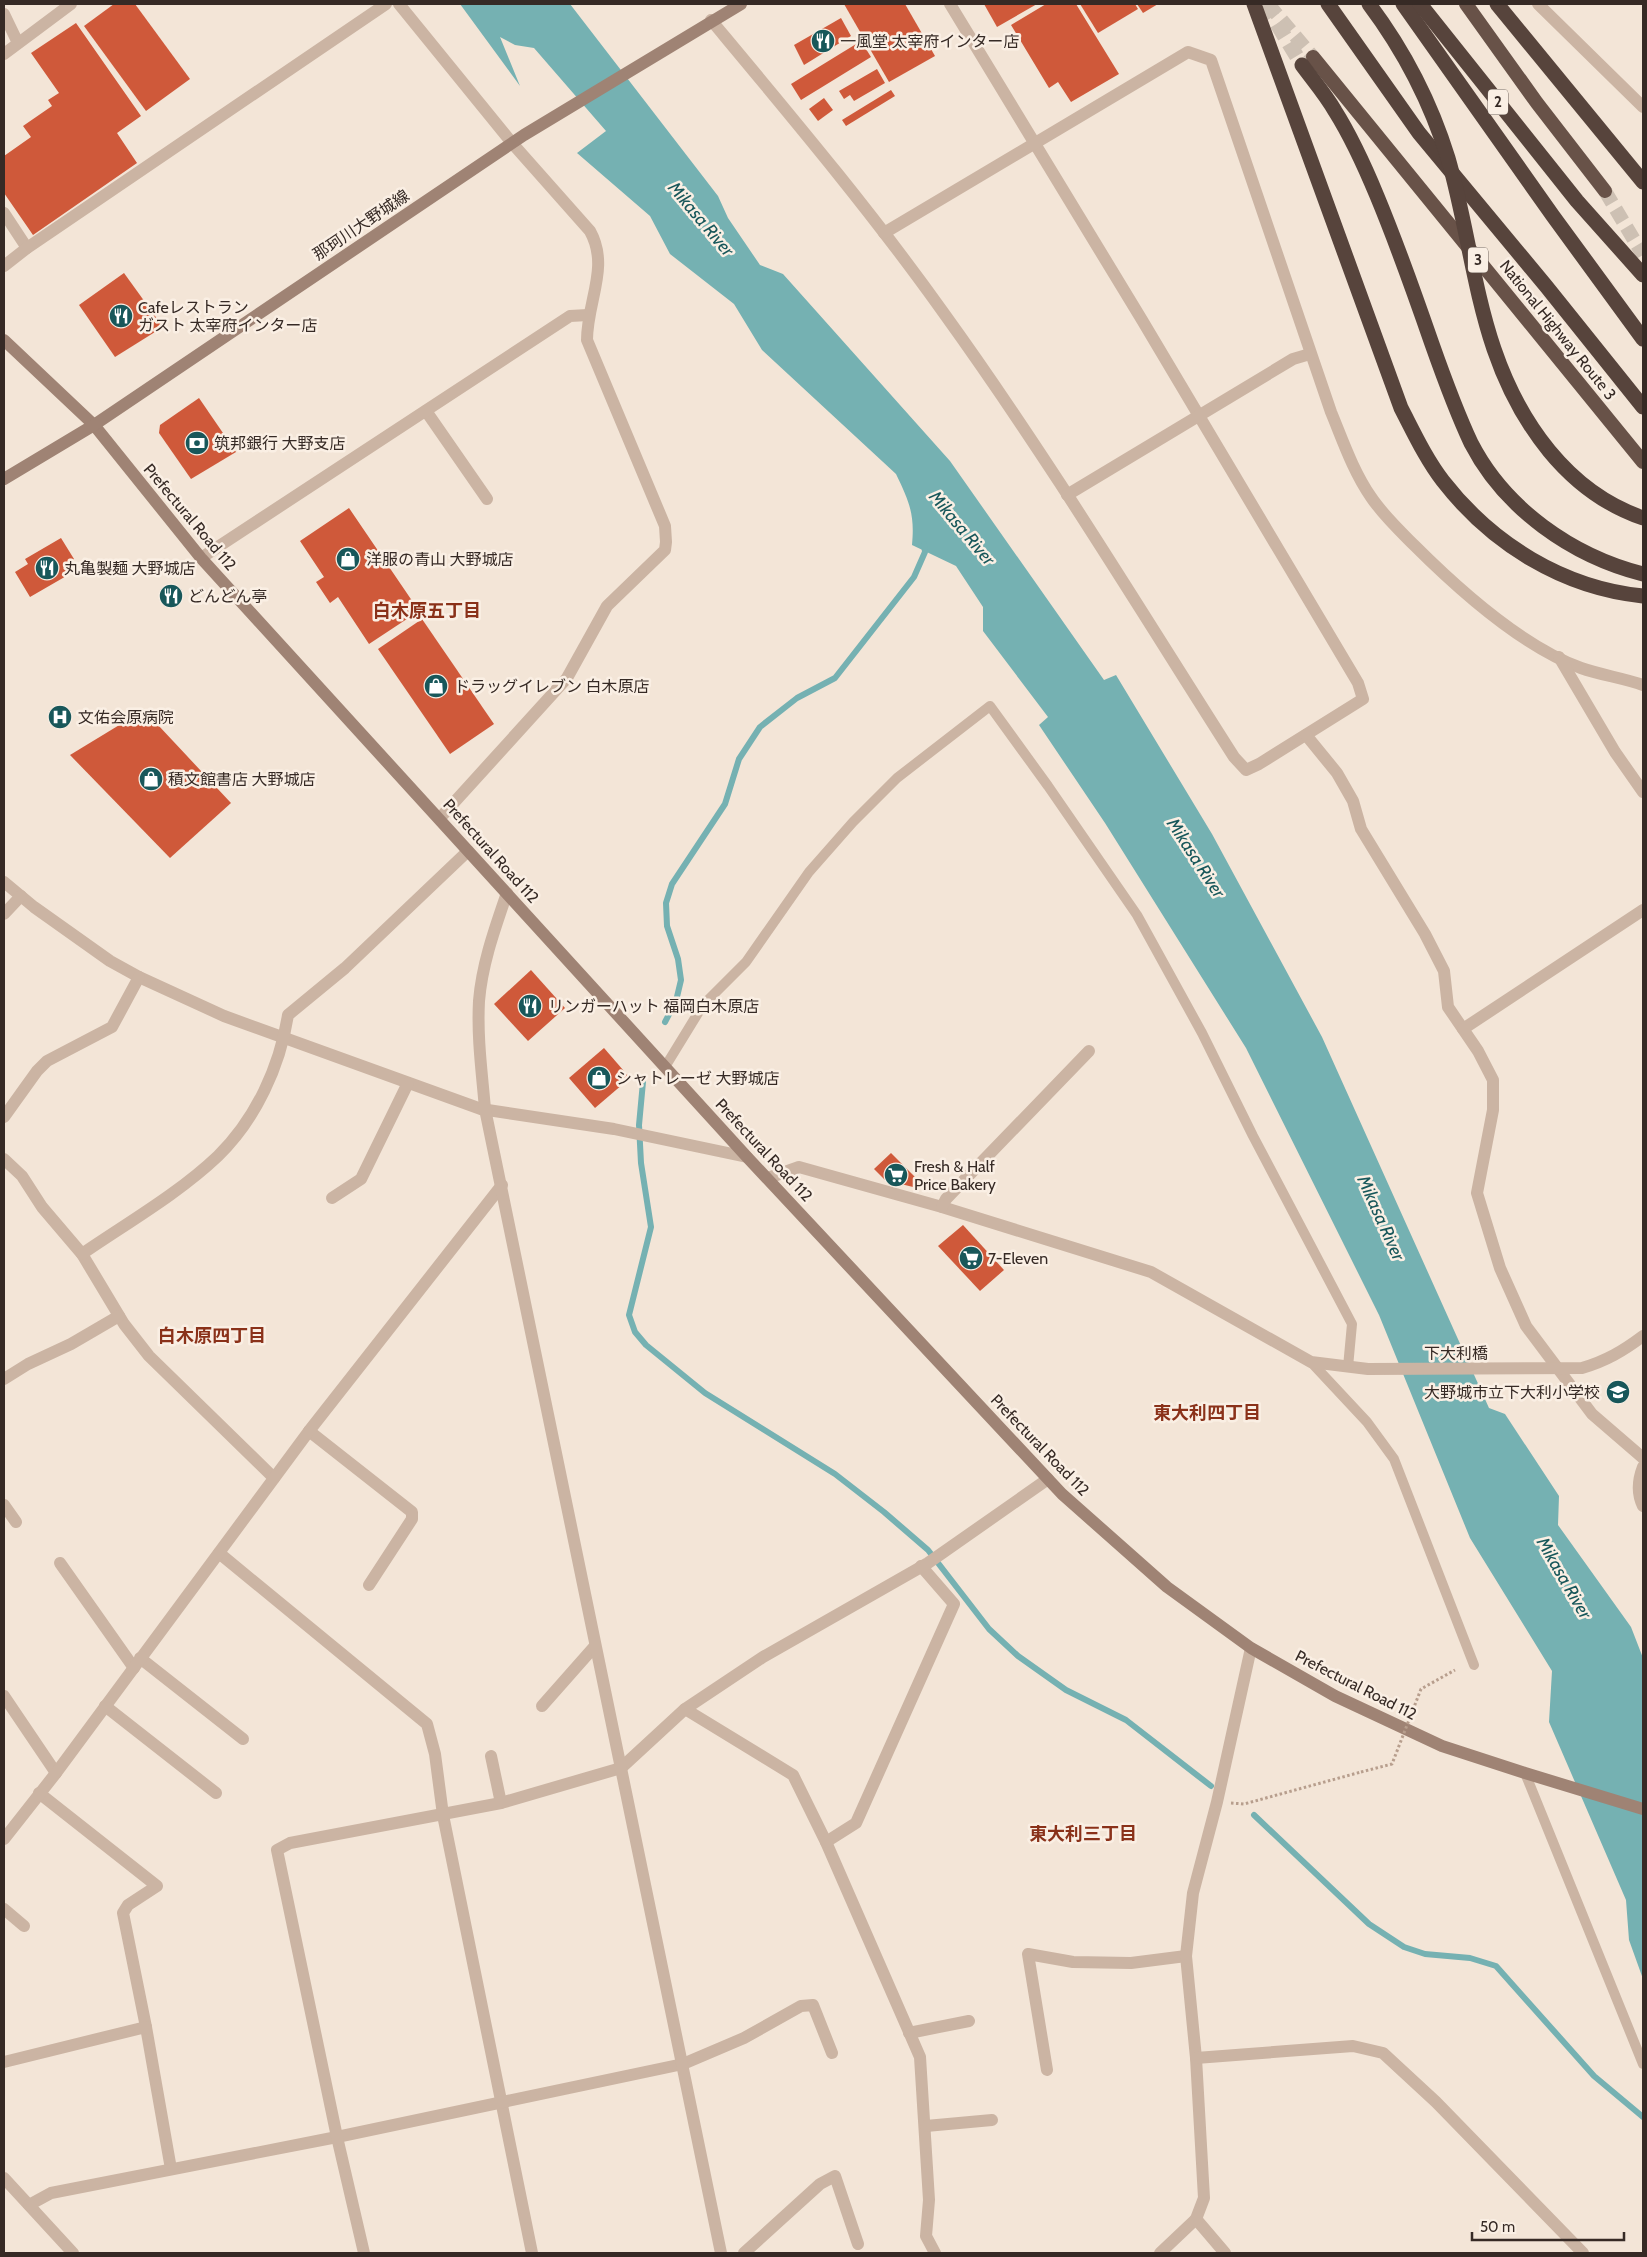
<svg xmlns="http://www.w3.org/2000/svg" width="1647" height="2257" font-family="Cabin,'Noto Sans JP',sans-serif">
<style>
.water{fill:#75b1b2}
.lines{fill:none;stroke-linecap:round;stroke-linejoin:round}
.stream{stroke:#75b1b2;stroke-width:6}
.building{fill:#cf593a}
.trunk-tunnel{stroke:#cdc0b3;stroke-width:14;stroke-dasharray:14 7;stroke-linecap:butt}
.motorway-tunnel{stroke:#cdc0b3;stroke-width:15;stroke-dasharray:15 8;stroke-linecap:butt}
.path{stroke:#b79e8d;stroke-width:3;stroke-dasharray:2.5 2.5;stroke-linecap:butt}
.service{stroke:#cbb4a3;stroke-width:10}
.minor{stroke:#cbb4a3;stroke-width:12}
.tertiary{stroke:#cbb4a3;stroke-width:12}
.secondary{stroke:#9f8374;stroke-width:12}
.trunk{stroke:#685248;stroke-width:14}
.motorway{stroke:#57443c;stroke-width:15}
.path-bridge{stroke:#b79e8d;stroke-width:3;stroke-dasharray:2.5 2.5;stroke-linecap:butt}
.motorway-bridge{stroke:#57443c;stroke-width:15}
.labels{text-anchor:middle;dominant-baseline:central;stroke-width:5;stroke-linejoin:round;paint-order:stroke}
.shield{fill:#faefe4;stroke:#71655e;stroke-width:1}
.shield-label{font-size:15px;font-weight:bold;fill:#362a25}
.poi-label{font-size:16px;fill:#362a25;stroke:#faefe4;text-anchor:start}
.street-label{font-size:16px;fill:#362a25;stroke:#faefe4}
.water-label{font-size:18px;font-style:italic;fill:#18575a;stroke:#faefe4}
.neighbourhood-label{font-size:18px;font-weight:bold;fill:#8a3119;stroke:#faefe4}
</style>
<rect width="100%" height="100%" fill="#f3e5d7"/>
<path class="water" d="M460,4H570L718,196L728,218L760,265L783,274L950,461L1104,680L1116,675L1212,834L1322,1037L1489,1408L1505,1414L1559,1496L1558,1525L1631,1627L1643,1658V1979L1629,1940L1626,1900L1549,1722L1552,1671L1470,1538L1379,1315L1246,1048L1105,823L1039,725L1048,717L983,631V607L956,566L912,545C915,514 909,501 896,474L762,350L734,304L670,254L650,216L577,153L606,131L534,48L515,45L500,37L520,86Z"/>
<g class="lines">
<g class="stream">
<polyline points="665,1022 676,1001 681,980 678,959 667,926 666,903 672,884 725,804 739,759 760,727 797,698 835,678 914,577 925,552 924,544"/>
<polyline points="643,1082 639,1125 641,1163 651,1227 629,1315 635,1332 646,1345 705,1393 835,1474 884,1512 928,1550 989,1629 1018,1656 1066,1690 1126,1720 1211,1786"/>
<polyline points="1254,1815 1369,1924 1404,1947 1425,1954 1470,1958 1496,1966 1594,2076 1643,2117"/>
</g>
</g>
<g class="building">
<polygon points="114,4 135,4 190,79 146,111 84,26"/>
<polygon points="844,4 905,4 935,56 889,82"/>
<polygon points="984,4 1037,4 997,27"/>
<polygon points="1046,4 1076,4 1119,74 1071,102 1058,82 1049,88 1011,25"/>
<polygon points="1080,4 1135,4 1138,9 1098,33"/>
<polygon points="1137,4 1158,4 1143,13"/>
<polygon points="841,18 851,36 804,65 794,45"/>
<polygon points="76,23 141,116 117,133 137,163 33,235 4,193 4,156 31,137 23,126 52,106 48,100 59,93 31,53"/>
<polygon points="861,41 871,57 801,100 791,84"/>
<polygon points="877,69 885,83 854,101 850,95 844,99 839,91"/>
<polygon points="891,90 895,96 846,126 842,120"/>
<polygon points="824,98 833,110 818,121 809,109"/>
<polygon points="124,273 163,327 115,357 79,305"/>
<polygon points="199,398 236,452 191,479 159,433 160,425"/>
<polygon points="349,508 419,611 369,644 338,597 330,603 316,582 324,577 300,541"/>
<polygon points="61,538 74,559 69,562 75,571 30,597 15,572 28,564 25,559"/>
<polygon points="422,619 494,724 450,754 378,649"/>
<polygon points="144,710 231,803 170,858 70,755"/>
<polygon points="531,970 565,1008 528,1041 494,1004"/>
<polygon points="604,1048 630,1078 595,1108 569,1078"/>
<polygon points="891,1153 918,1180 913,1187 885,1180 874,1169"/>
<polygon points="963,1225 1004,1270 980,1291 938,1246"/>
</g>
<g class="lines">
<g class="trunk-tunnel">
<polyline points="1268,4 1313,57"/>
<polyline points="1605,191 1643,255"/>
</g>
<polyline class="motorway-tunnel" points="1265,4 1302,65"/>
<polyline class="path" points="1231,1803 1244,1804 1361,1772"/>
<g class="service">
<polyline points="665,1067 703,1005 746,962 809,872 853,822 897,778 990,706 1048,786 1137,915 1202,1033 1253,1136 1352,1324 1348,1367"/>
<polyline points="1311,1362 1367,1422 1394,1459 1474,1665"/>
<polyline points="1525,1773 1643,2064"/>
</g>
<g class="minor">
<path d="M399,4L512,143L590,231C610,267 587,301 587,340L665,526L666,542L665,550L607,606L567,678L440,818"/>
<polyline points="1538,4 1643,107"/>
<polyline points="4,14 18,43"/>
<path d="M711,20C791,116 871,211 943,312C1047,456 1139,608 1234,757L1246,770L1259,764L1363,699L1358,683L1142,320L950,4"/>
<polyline points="4,54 71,4"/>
<polyline points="4,213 27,248"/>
<path d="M884,233L1188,52L1211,60L1331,412C1343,441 1353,471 1371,497C1383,515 1399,530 1414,545C1459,590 1521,646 1581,668C1601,675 1623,678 1643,685"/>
<polyline points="4,266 27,248 386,4"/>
<polyline points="426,411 487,499"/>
<polyline points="1067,495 1293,359 1310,354"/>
<polyline points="201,558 570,316 588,315"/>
<polyline points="1559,657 1615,752 1643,792"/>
<polyline points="1306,735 1337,773 1353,801 1361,829 1425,934 1444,971 1448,1007 1478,1051 1493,1080 1493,1110 1477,1193 1500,1268 1526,1326 1592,1414 1643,1458"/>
<polyline points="4,882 34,907 110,961 139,977 224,1016 481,1109 614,1129 747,1157"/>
<polyline points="4,914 21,896"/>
<polyline points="1463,1029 1643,910"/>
<polyline points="4,1117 37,1071 47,1061 112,1027 139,977"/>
<polyline points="4,1159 22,1176 42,1207 82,1254 124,1324 149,1356 274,1478"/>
<path d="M768,1178L799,1167L942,1207L1151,1272L1311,1362L1368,1369L1582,1368C1606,1361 1623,1351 1643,1336"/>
<polyline points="332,1198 361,1179 408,1083"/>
<polyline points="942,1207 946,1199 1089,1051"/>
<path d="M82,1254C127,1223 178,1194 218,1156C256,1119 280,1066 288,1015L345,968L468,851"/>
<polyline points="4,1379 28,1364 71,1344 119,1316"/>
<polyline points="309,1431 412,1512 412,1519 369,1585"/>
<path d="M1643,1467C1638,1480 1637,1494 1643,1506"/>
<polyline points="4,1505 16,1522"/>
<polyline points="219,1553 427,1724 435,1754 443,1815 532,2253"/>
<polyline points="60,1563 134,1668"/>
<polyline points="140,1658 243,1739"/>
<polyline points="4,1696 56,1773"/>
<polyline points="105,1706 216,1793"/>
<polyline points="542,1706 595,1646"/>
<polyline points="685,1709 793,1775 826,1842 920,2057 929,2200 926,2236 935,2253"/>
<polyline points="491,1756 501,1803"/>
<polyline points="39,1793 157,1886 128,1905 123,1913 146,2027 171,2169"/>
<polyline points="4,1839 56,1773 309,1431 502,1185"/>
<polyline points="826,1842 856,1823 954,1604 921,1566"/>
<polyline points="4,1909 24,1926"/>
<polyline points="909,2033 969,2021"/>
<polyline points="4,2062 146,2027"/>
<polyline points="1047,2070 1028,1954 1073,1962 1131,1963 1186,1956"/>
<polyline points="926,2126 992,2120"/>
<polyline points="4,2178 73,2253"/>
<polyline points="29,2205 51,2193 337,2137 683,2064 744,2038 801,2006 813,2005 832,2053"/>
<polyline points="364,2253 337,2137 277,1850 290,1843 501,1803 621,1768 685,1709 763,1657 928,1563 1048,1479"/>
<polyline points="744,2253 820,2184 835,2176 858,2244"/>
<polyline points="1160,2253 1196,2219"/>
<polyline points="1225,2253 1196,2219 1204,2198 1196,2058 1186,1956 1193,1893 1217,1802 1251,1648"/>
</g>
<g class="tertiary">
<path d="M507,893C495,928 482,964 479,1001C477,1038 482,1073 485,1109L721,2253"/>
<polyline points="1196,2058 1353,2046 1383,2053 1436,2102 1583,2253"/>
</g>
<g class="secondary">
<polyline points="4,340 94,425 201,558 747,1157 1062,1494 1167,1587 1251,1648 1335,1696 1442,1746 1525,1773 1643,1809"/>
<polyline points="4,479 94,425 524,135 741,4"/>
</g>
<g class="trunk">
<polyline points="1466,4 1537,103 1605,191"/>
<polyline points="1313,57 1643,462"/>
</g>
<g class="motorway">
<path d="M1254,4L1401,408C1414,433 1426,459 1443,481C1492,544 1563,588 1643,596"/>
<polyline points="1328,4 1419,133 1546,286 1643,407"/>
<polyline points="1403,4 1553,216 1643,339"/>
<polyline points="1420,4 1577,201 1643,275"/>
<polyline points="1497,4 1643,182"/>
<path d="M1302,65C1313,80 1326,95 1335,111C1352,138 1365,167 1377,196C1397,244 1415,295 1432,344C1444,378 1456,411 1471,443C1505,509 1572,556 1643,574"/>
</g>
<polyline class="path-bridge" points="1361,1772 1392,1764 1421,1689 1455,1670"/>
<path class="motorway-bridge" d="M1369,4C1405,52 1430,100 1448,158C1466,220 1473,287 1494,349C1519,422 1567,492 1643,518"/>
</g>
<defs>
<g id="restaurant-disc" transform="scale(1.25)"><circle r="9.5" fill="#18575a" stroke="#faefe4"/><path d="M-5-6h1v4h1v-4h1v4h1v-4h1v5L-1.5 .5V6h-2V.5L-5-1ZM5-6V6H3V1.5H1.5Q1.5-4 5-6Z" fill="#fff"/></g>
<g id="bank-disc" transform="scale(1.25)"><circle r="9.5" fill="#18575a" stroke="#faefe4"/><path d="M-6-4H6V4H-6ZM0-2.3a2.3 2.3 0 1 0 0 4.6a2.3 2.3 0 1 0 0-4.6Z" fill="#fff"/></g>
<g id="shop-disc" transform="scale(1.25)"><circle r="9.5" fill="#18575a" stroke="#faefe4"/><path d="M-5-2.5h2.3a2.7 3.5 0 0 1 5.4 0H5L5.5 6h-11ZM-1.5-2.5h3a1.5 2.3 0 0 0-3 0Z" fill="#fff"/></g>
<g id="hospital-disc" transform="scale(1.25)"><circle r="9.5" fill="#18575a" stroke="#faefe4"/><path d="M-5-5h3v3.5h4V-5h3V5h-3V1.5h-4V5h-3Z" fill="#fff"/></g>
<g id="supermarket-disc" transform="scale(1.25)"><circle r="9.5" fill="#18575a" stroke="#faefe4"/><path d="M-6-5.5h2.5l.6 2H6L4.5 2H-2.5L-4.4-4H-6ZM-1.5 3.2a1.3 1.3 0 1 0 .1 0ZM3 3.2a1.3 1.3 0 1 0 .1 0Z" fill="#fff"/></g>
<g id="school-disc" transform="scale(1.25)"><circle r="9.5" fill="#18575a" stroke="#faefe4"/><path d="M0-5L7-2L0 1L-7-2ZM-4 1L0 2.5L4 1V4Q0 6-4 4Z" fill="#fff"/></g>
</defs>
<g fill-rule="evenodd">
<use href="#restaurant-disc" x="823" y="41"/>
<use href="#restaurant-disc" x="121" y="316"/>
<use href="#bank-disc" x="197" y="443"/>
<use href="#shop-disc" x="348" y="559"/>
<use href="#restaurant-disc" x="47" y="568"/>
<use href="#restaurant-disc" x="171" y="596"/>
<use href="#shop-disc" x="436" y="686"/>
<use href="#hospital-disc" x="60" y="717"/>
<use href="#shop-disc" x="151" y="779"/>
<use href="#restaurant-disc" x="530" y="1006"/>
<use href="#shop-disc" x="599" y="1078"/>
<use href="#supermarket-disc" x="896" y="1175"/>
<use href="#supermarket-disc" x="971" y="1258"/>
<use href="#school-disc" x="1618" y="1392"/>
</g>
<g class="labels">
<g class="shield">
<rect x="1488" y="89.5" width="20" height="25" rx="4"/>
<rect x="1468" y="247.5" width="20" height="25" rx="4"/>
</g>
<g class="shield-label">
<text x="1498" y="102">2</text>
<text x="1478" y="260">3</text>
</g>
<g class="poi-label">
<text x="840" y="41">一風堂 太宰府インター店</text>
<text x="138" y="307">Cafeレストラン<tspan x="138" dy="18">ガスト 太宰府インター店</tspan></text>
<text x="214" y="443">筑邦銀行 大野支店</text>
<text x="366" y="559">洋服の青山 大野城店</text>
<text x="64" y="568">丸亀製麺 大野城店</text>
<text x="188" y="596">どんどん亭</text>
<text x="454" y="686">ドラッグイレブン 白木原店</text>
<text x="78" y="717">文佑会原病院</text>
<text x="168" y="779">積文館書店 大野城店</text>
<text x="548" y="1006">リンガーハット 福岡白木原店</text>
<text x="616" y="1078">シャトレーゼ 大野城店</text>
<text x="914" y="1166">Fresh &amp; Half<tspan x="914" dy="18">Price Bakery</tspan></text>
<text x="988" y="1258">7-Eleven</text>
<text x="1600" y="1392" text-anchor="end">大野城市立下大利小学校</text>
</g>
<g class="street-label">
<text transform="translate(361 225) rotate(-34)">那珂川大野城線</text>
<text transform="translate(1558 330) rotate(51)">National Highway Route 3</text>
<text transform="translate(190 517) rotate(50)">Prefectural Road 112</text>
<text transform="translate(491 851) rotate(48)">Prefectural Road 112</text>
<text transform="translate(764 1150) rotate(47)">Prefectural Road 112</text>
<text x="1456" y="1353">下大利橋</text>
<text transform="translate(1040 1445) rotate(46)">Prefectural Road 112</text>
<text transform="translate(1356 1685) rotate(27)">Prefectural Road 112</text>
</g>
<g class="water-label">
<text transform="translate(701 219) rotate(50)">Mikasa River</text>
<text transform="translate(962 528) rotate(50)">Mikasa River</text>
<text transform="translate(1196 858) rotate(57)">Mikasa River</text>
<text transform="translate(1381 1218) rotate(66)">Mikasa River</text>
<text transform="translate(1564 1578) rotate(60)">Mikasa River</text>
</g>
<g class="neighbourhood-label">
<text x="427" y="611">白木原五丁目</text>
<text x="212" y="1336">白木原四丁目</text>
<text x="1207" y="1413">東大利四丁目</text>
<text x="1083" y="1834">東大利三丁目</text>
</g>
</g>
<rect width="1647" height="2257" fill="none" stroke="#362a25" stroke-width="10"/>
<path d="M1472 2232v8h152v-8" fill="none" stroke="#362a25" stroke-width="2.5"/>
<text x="1480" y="2232" font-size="15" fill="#362a25" stroke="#faefe4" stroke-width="4" paint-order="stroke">50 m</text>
</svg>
